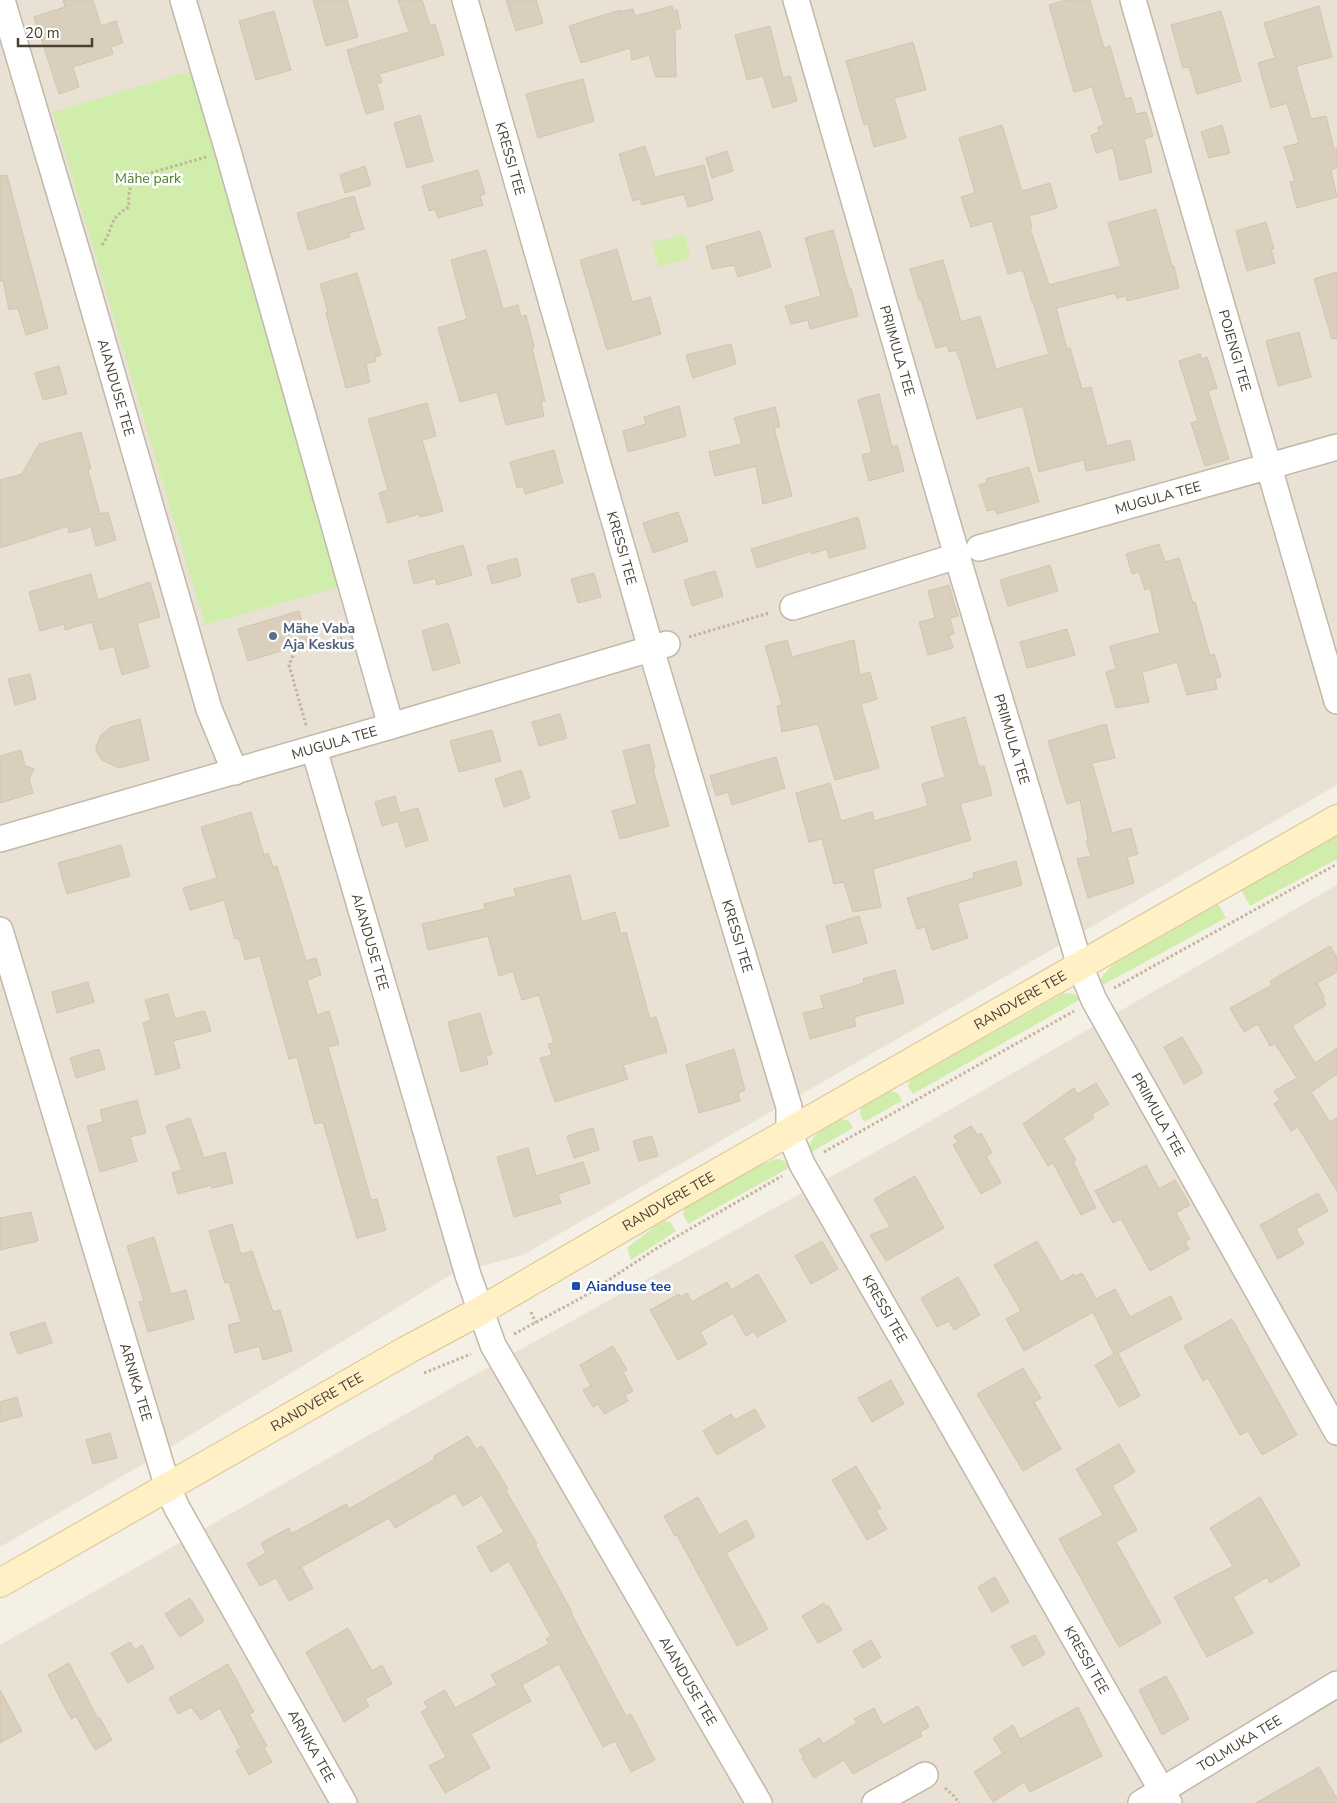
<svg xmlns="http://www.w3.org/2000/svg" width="1337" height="1803" font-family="'Nunito Sans',sans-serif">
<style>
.residential{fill:#e9e2d4}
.green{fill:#d0edab}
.building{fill:#dacfbd;stroke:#d3c3ad}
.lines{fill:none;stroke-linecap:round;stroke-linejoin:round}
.street-casing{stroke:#c1b8a8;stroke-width:28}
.secondary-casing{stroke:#d8c492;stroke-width:30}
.path{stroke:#c4b498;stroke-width:3;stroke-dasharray:2.5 2.5;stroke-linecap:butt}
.street{stroke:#fff;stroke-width:25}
.secondary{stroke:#fff0c6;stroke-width:28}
.service-dot{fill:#5c6f8a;stroke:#fff;stroke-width:2}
.transit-dot{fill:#1a4fb4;stroke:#fff;stroke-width:2}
.labels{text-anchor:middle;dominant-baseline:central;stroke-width:5;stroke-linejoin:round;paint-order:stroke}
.street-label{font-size:14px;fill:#484035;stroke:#fff}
.park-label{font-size:14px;fill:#478022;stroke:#fff}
.service-label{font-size:14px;font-weight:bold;fill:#4e5e75;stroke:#fff;text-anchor:start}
.transit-label{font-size:14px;font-weight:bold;fill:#164399;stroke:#fff;text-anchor:start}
</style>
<rect width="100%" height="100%" fill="#f5f0e6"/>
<g class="residential">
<polygon points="0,0 1337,0 1337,785 523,1255 452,1274 140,1466 0,1547"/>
<polygon points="1337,885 1337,1803 0,1803 0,1645 462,1382 913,1131"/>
</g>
<g class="green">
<polygon points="191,71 339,587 205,625 53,112"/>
<polygon points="684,234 691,258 659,267 652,243"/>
<polygon points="1337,836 1337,859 1250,906 1241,890"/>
<polygon points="1217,905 1219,905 1226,918 1099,987 1101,978 1112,965"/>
<polygon points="1064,993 1075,994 1081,999 913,1094 908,1086 910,1080"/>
<polygon points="891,1091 898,1093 902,1101 864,1122 860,1115 861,1106"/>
<path d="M842,1119L849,1121L853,1128L808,1154C809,1134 826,1127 842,1119Z"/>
<polygon points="776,1159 780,1159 792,1166 688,1224 683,1214 685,1208 761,1165"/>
<polygon points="665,1221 670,1222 676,1231 631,1260 627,1248 657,1225"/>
</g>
<g class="building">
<polygon points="63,0 93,0 101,26 116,21 123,43 111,47 113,54 73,67 79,87 59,94 34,17 65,7"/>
<polygon points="313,0 347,0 358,37 326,46"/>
<polygon points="398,0 422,0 430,25 435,24 444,55 379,74 382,82 377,84 384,109 366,114 347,50 409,32"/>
<polygon points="506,0 536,0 543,23 516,31"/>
<polygon points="1066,0 1090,0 1104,48 1110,46 1125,99 1131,97 1136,114 1146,112 1153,136 1144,139 1152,172 1120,180 1113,148 1096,153 1091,135 1099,132 1098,127 1104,125 1092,87 1074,92 1049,5"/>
<polygon points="672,6 673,11 677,10 681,28 675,30 676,77 656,77 649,55 632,60 630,48 581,63 569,26 620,10 620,12 633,9 635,16"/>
<polygon points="1319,6 1332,57 1296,66 1311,119 1326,116 1334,149 1337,148 1337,168 1331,170 1337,197 1297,208 1290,182 1295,181 1284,147 1299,143 1287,103 1271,108 1258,63 1275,58 1264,23"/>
<polygon points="274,11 291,70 256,80 239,21"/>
<polygon points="1221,11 1241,81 1197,94 1189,67 1183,68 1171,25"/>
<polygon points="770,26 783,78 790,76 797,101 773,108 763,76 747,80 735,35"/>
<polygon points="913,42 926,90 894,98 906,138 874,147 868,124 864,125 846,61"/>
<polygon points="583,79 594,121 538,138 526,94"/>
<polygon points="420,115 433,161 407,168 394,123"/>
<polygon points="1002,125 1022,191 1050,183 1057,208 1029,216 1032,227 1030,228 1049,285 1121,266 1108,223 1156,209 1172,266 1174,266 1179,288 1127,301 1126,296 1117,298 1115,293 1056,308 1067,349 1070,348 1082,389 1091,387 1107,446 1130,440 1135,460 1086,471 1084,460 1039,472 1023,406 977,419 960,359 959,359 956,350 949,352 947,345 936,348 921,300 919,300 910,269 943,260 961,322 980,316 996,369 1049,354 1033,302 1032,302 1023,270 1008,274 992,221 971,227 961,197 975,193 959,138"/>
<polygon points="1222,125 1230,153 1209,158 1201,132"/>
<polygon points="645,146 655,177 704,165 713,200 688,207 684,194 642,205 640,199 633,201 619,154"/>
<polygon points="727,151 733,171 712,178 706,158"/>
<polygon points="365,166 371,185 345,193 340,175"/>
<polygon points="478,170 485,194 480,196 483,205 438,218 435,209 429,211 422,186"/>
<polygon points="7,175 48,328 26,335 18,308 9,310 3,280 0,281 0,176"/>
<polygon points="354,196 364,229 349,233 350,237 308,250 297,213"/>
<polygon points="1266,222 1274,249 1271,249 1275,263 1247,271 1236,231"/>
<polygon points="833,230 849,288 851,288 858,316 810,329 808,320 791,324 785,306 821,296 805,238"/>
<polygon points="760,231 771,267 738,277 734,265 712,269 706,246"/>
<polygon points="617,249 632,302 650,297 661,334 607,350 580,260"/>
<polygon points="486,250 503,309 518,305 521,317 526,315 534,347 532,348 545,401 541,401 544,416 506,425 497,392 460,402 438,328 467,319 451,260"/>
<polygon points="1337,272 1337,338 1332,339 1314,279"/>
<polygon points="357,273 381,355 375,357 376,361 366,364 370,382 346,388 326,313 328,312 320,284"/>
<polygon points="1299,332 1311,377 1278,386 1266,341"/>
<polygon points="731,344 736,364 693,378 686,355"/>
<polygon points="1200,354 1201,359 1207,357 1217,388 1208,391 1229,459 1205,466 1191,423 1198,421 1179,361"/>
<polygon points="59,366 67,394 43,400 35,373"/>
<polygon points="879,394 892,447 897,445 904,471 869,481 862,455 872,452 858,400"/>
<polygon points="427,403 436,436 422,440 443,511 420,517 419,514 388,523 379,493 388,490 368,419"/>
<polygon points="679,406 686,436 628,452 623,431 646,424 644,417"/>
<polygon points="775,407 780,427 774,428 792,496 763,504 756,466 715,476 709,452 742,444 734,418"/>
<polygon points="81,432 91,469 88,470 100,514 108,512 116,540 96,546 91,527 69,533 68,526 0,548 0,480 22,474 39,444"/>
<polygon points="554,450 563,483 525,494 523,486 517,488 510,462"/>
<polygon points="1029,467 1039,502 997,514 995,509 987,511 979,485 987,483 986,479"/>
<polygon points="678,512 688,541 653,553 643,523"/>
<polygon points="858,517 866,548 829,558 827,549 811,554 811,551 757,568 751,549"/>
<polygon points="1159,544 1165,562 1179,558 1193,603 1195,602 1210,656 1214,654 1221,677 1215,678 1217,689 1187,695 1177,662 1142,672 1149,702 1116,708 1106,672 1116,669 1110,646 1160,633 1150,588 1145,590 1139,572 1132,574 1126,554"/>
<polygon points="463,545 472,575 437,585 435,578 414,584 408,561"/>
<polygon points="517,558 521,576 492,584 487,566"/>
<polygon points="1050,565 1058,591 1008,606 1000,580"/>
<polygon points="715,571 723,596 692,606 684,580"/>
<polygon points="594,573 601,597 578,603 571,579"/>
<polygon points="91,574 98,600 150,582 160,617 137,623 149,667 122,675 114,646 100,650 92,622 65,630 64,624 40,631 29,592"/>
<polygon points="949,585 958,616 950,618 954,634 949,635 953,648 928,655 919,622 935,618 928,591"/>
<polygon points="299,611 308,643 248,661 238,629"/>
<polygon points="448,623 460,663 433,671 422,631"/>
<polygon points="1067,629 1075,655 1027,668 1020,642"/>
<polygon points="787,640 792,657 854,640 860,675 870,672 877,699 861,704 879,768 835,780 818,724 782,732 777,706 782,705 765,646"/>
<polygon points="30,674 36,699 15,705 8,679"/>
<polygon points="560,714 567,738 539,746 532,722"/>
<polygon points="965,717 979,767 984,766 992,795 960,804 971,840 873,869 881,907 853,912 844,882 834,884 822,839 809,842 796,793 830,783 841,821 872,812 874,821 928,806 922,784 945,777 931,727"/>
<polygon points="140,719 149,760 119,768 102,760 96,751 96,747 101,735 111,727"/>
<polygon points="1106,724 1115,758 1092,763 1112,833 1131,828 1138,854 1127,857 1134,883 1088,898 1077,859 1091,856 1086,841 1088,840 1080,800 1067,804 1048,741"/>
<polygon points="492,730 501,761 459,772 450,741"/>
<polygon points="649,744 655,768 653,769 669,826 620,839 612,811 637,804 623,751"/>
<polygon points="21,750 25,766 34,769 29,779 33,793 0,803 0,756"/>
<polygon points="776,757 785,788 732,805 728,792 716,796 710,776"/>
<polygon points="521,770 530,798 504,807 495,779"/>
<polygon points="395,796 400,813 418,808 428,840 406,847 398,821 382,826 375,802"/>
<polygon points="251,812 264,855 268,853 273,867 277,866 306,961 316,958 321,975 307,980 317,1015 329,1011 339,1044 328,1047 371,1200 377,1199 386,1230 357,1238 323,1122 315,1124 297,1057 289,1059 260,956 245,960 239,938 235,939 224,900 190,910 183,888 217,878 201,827"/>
<polygon points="121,845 130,876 67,894 58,863"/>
<polygon points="1016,861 1022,885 957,903 968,938 932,950 925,927 917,929 907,898 974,878 973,873"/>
<polygon points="570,875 582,922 615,912 621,934 626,932 650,1019 656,1017 667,1052 623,1065 628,1079 555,1102 540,1058 552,1055 548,1044 554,1043 539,995 522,1000 513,971 499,976 488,936 428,950 422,924 485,909 484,904 516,896 514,889"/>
<polygon points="859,916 867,943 833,953 826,926"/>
<polygon points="1330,946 1337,958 1337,972 1317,983 1324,997 1323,998 1326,1005 1292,1026 1315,1063 1337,1048 1337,1074 1311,1092 1330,1122 1337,1118 1337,1191 1298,1127 1291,1131 1274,1104 1280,1100 1274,1091 1297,1078 1275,1044 1270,1046 1258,1024 1244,1032 1230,1008 1272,985 1270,981"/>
<polygon points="895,970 904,1003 854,1017 856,1026 810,1039 803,1013 824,1008 820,996 864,983 863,979"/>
<polygon points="88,982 94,1002 57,1013 52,992"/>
<polygon points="168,994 175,1019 203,1011 205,1012 211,1031 173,1041 180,1068 156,1075 143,1023 151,1020 145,1000"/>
<polygon points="480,1013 492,1054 486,1056 488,1064 461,1072 448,1022"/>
<polygon points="1182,1037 1203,1073 1184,1084 1164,1047"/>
<polygon points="99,1049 105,1069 76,1078 70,1058"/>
<polygon points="734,1049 745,1090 738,1093 740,1101 699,1113 686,1065"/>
<polygon points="1096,1083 1109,1104 1092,1114 1094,1118 1063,1138 1076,1160 1073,1161 1096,1208 1081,1215 1053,1163 1048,1166 1023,1124 1074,1088 1078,1094"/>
<polygon points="137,1100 146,1133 130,1137 137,1161 100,1172 87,1126 103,1122 100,1110"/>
<polygon points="190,1118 204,1158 225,1152 233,1183 212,1188 211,1185 178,1194 172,1173 182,1170 166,1126"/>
<polygon points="971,1126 978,1135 981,1133 992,1153 986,1156 1001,1183 981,1194 953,1145 958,1142 954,1136"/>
<polygon points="593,1128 599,1150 574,1158 567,1136"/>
<polygon points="652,1136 658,1156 639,1161 633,1141"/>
<polygon points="528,1148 536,1176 583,1162 590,1183 558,1194 561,1203 514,1217 497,1157"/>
<polygon points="1146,1165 1159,1189 1175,1180 1190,1205 1176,1213 1190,1239 1185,1241 1189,1249 1150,1271 1121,1219 1113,1223 1095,1191"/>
<polygon points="915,1176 944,1228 886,1261 870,1235 890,1227 874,1199"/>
<polygon points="1318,1193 1328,1211 1296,1229 1304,1244 1278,1259 1260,1225"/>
<polygon points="31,1212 38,1241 0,1250 0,1218"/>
<polygon points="232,1224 241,1254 252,1251 273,1312 280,1310 292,1351 263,1360 259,1346 235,1353 228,1325 241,1322 229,1282 225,1283 209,1231"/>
<polygon points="154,1237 171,1294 186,1290 194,1319 148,1332 139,1302 144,1301 127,1246"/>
<polygon points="822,1241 838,1269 811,1284 795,1256"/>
<polygon points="1037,1241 1061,1282 1074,1274 1075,1277 1082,1273 1096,1299 1115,1289 1130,1317 1171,1296 1182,1319 1118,1353 1140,1396 1119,1407 1095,1365 1114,1354 1093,1312 1024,1351 1006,1319 1021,1311 994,1265"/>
<polygon points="758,1274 786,1321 757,1337 754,1331 746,1336 733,1313 700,1332 707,1344 678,1360 650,1310 679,1294 681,1297 687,1293 692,1302 727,1282 731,1290"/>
<polygon points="958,1277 980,1315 954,1330 949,1321 937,1327 921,1298"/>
<polygon points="1232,1319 1297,1435 1262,1455 1248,1431 1240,1435 1208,1378 1203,1381 1184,1346"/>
<polygon points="45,1322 52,1343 18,1354 10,1333"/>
<polygon points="613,1346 627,1370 623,1372 633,1391 625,1395 628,1401 604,1414 598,1404 593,1407 583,1390 591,1386 580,1365"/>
<polygon points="1023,1368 1041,1398 1034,1402 1061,1449 1023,1471 977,1394"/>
<polygon points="891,1380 904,1404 872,1422 858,1398"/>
<polygon points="17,1397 22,1416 0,1422 0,1402"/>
<polygon points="755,1409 765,1427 717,1455 703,1431 731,1414 735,1420"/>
<polygon points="110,1433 117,1458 93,1464 86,1440"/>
<polygon points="468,1436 476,1449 482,1446 508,1489 506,1491 537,1544 535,1545 572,1612 571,1613 626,1716 631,1714 655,1760 631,1772 615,1741 603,1747 559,1664 522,1685 531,1701 471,1734 490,1768 445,1793 429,1766 446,1757 421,1712 428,1708 424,1702 445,1690 455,1708 497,1685 491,1675 549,1644 546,1639 551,1636 509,1561 491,1572 477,1547 504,1532 482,1495 463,1506 455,1493 395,1528 389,1518 301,1567 313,1588 289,1601 276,1578 260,1586 247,1564 266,1553 261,1543 289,1528 291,1534 346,1504 349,1509 435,1459 434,1456"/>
<polygon points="1119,1444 1135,1472 1112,1486 1137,1530 1116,1542 1161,1623 1119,1647 1059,1539 1103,1515 1076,1469"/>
<polygon points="856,1466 881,1508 876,1511 887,1529 867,1540 832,1480"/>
<polygon points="698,1497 719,1535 746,1520 755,1537 726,1553 768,1629 737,1646 677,1535 675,1536 664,1516"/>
<polygon points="1260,1497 1300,1565 1270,1583 1267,1577 1233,1597 1253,1633 1207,1657 1174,1597 1233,1566 1210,1528"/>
<polygon points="995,1577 1009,1602 992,1612 978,1587"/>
<polygon points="190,1598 204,1621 180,1637 165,1614"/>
<polygon points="824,1603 826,1607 828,1605 842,1630 818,1643 802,1616"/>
<polygon points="348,1628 372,1671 382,1665 392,1684 365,1699 369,1706 344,1722 306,1652"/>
<polygon points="1035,1635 1045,1654 1023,1666 1011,1646"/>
<polygon points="871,1640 881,1657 863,1668 853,1651"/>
<polygon points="130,1642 135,1650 142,1645 154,1668 128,1683 111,1653"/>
<polygon points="69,1663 98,1719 100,1718 112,1740 95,1750 76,1716 71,1719 48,1675"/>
<polygon points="228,1664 254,1712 249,1714 267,1746 264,1748 272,1762 249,1775 236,1751 241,1748 220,1708 201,1720 191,1707 178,1714 169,1698"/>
<polygon points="1166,1676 1189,1719 1162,1735 1139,1690"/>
<polygon points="0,1690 22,1731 0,1743"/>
<polygon points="918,1706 929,1727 920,1732 922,1736 853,1774 844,1760 814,1778 802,1758 804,1758 799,1750 820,1738 823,1744 857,1723 854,1719 874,1708 883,1725"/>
<polygon points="1078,1707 1102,1756 1030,1792 1024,1782 993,1802 974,1772 1003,1753 993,1738 1013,1725 1020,1739"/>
<polygon points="1319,1767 1337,1799 1337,1803 1256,1803"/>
</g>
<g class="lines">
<g class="street-casing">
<g id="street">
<path id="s1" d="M2,0L78,255L209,709L235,772"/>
<polyline points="183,0 228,151 391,726"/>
<path id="s2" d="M465,0L651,649L789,1107V1132L802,1164L1169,1803"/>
<path id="s3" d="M796,0L957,556L1080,966L1094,1000L1337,1432"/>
<path id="s4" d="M1133,0L1337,701"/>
<path id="s5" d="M979,548L1337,447"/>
<polyline points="793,607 957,556"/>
<path id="s6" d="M314,749L468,1275L493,1345L759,1803"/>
<path id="s7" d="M0,839L391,726L667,644"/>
<path id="s8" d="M0,930L168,1488L177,1508L344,1803"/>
<polyline points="875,1803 925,1775"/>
<path id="s9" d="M1141,1803L1337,1684"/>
</g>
</g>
<g class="secondary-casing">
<g id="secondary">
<path id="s10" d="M0,1583L407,1350L480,1311L668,1201L1337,819"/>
</g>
</g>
<g class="path">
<path d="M102,245C114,229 108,218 129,207C128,195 129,187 136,177L206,157"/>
<polyline points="689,637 769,613"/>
<polyline points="306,725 289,665 295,651 342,638"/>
<polyline points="1114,988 1337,864"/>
<polyline points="824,1152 1074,1011"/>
<polyline points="531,1312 536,1323"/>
<polyline points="514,1334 583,1297 657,1248 782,1176"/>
<polyline points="424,1373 471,1354"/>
<polyline points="945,1788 954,1796 959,1803"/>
</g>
<use href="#street" class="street"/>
<use href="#secondary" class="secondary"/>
</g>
<circle class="service-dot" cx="273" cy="636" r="5"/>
<rect class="transit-dot" x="571" y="1281" width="10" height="10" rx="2.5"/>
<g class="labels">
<g class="street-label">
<text stroke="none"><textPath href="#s2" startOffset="165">KRESSI TEE</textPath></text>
<text stroke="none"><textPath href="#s3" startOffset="365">PRIIMULA TEE</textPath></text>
<text stroke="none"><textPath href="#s4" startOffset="365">POJENGI TEE</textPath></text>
<text stroke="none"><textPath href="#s1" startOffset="404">AIANDUSE TEE</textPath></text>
<text stroke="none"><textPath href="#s5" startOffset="186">MUGULA TEE</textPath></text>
<text stroke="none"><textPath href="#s2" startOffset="570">KRESSI TEE</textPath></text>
<text stroke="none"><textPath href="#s3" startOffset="770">PRIIMULA TEE</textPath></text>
<text stroke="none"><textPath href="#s7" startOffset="348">MUGULA TEE</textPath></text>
<text stroke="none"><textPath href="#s2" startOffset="975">KRESSI TEE</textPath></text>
<text stroke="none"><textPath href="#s6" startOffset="201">AIANDUSE TEE</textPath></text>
<text stroke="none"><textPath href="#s10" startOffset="1175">RANDVERE TEE</textPath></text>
<text stroke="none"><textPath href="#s3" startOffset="1175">PRIIMULA TEE</textPath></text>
<text stroke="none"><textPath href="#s10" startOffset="770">RANDVERE TEE</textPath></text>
<text stroke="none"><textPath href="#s2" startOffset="1380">KRESSI TEE</textPath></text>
<text stroke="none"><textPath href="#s8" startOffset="472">ARNIKA TEE</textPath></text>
<text stroke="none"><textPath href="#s10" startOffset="365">RANDVERE TEE</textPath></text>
<text stroke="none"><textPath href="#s2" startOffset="1785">KRESSI TEE</textPath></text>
<text stroke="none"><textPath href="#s6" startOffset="1011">AIANDUSE TEE</textPath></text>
<text stroke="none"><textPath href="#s9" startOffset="115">TOLMUKA TEE</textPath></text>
<text stroke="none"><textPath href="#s8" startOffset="878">ARNIKA TEE</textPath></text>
</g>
<g class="park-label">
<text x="148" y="178">Mähe park</text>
</g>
<g class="service-label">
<text x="283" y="628">Mähe Vaba<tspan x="283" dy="16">Aja Keskus</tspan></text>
</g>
<g class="transit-label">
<text x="586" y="1286">Aianduse tee</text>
</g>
</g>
<path d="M18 38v8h74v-8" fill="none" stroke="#484035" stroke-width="2.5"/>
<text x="25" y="38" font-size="15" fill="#484035" stroke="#ffffff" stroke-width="4" paint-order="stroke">20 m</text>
</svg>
